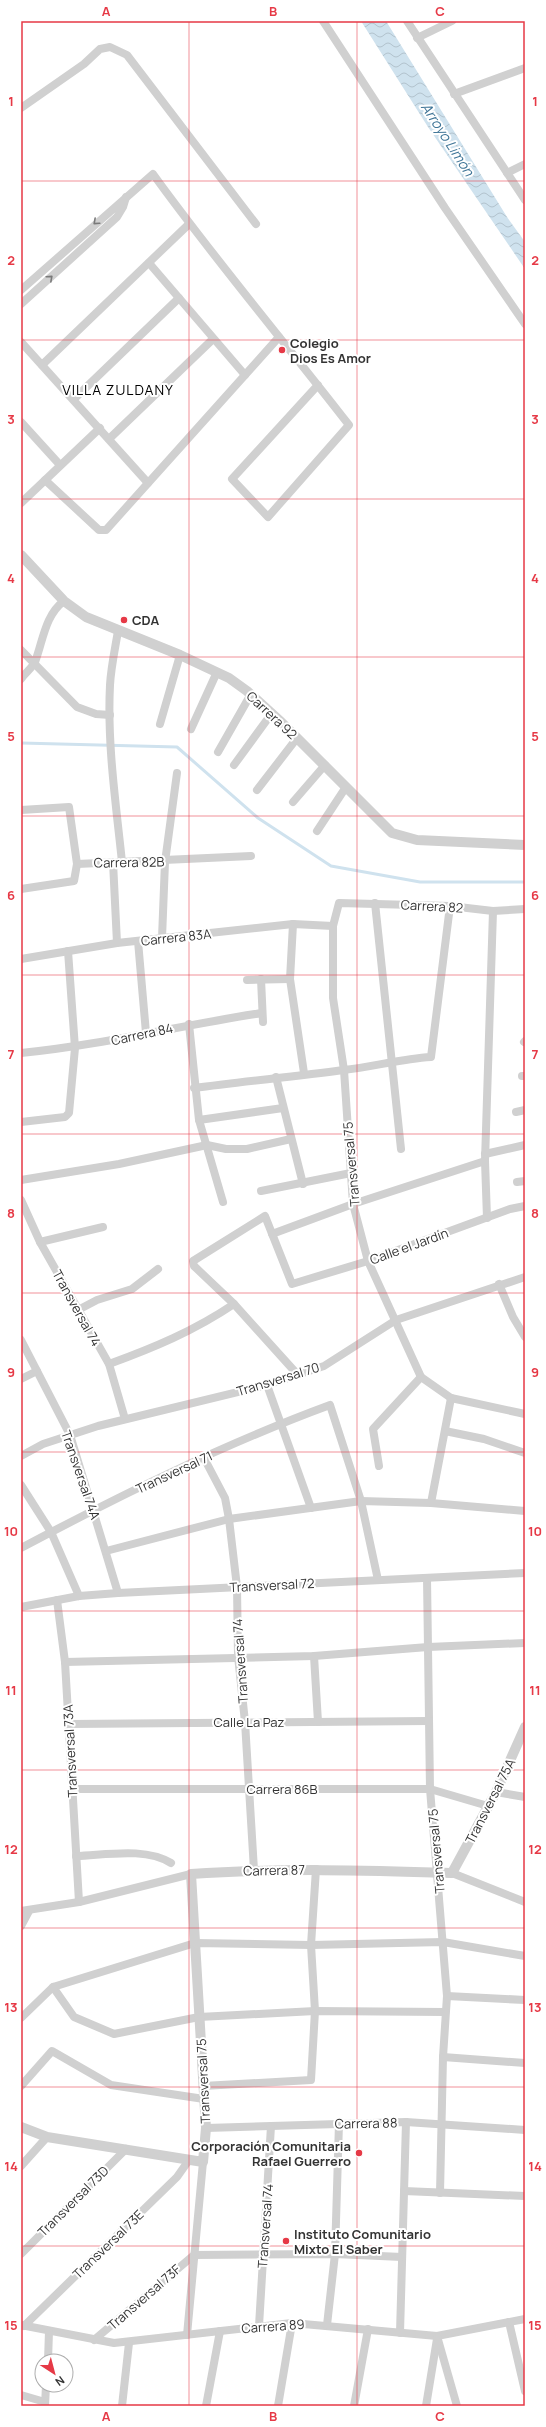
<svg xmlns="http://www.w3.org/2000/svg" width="546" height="2427" font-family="Manrope,sans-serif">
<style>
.water{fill:url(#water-waves)}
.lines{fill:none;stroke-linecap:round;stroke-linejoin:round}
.stream{stroke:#cfe2ee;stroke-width:3}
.minor{stroke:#d0d0d0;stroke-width:8}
.tertiary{stroke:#d0d0d0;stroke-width:10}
.oneway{stroke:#7a7a7a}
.grid{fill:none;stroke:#e63946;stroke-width:1;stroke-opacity:0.55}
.poi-dot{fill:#e63946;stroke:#fff;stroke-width:1.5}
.labels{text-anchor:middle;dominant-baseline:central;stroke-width:4;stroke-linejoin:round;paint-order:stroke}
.poi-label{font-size:13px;font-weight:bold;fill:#333;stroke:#fff;text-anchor:start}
.street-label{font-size:13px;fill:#333;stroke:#fff}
.water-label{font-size:14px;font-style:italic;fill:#3f7597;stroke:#fff}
.neighbourhood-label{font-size:14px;letter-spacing:1px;fill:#000;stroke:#fff}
.neatline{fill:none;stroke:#e63946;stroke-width:1.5}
.grid-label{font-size:13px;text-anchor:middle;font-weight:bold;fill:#e63946}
</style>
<defs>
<pattern id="water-waves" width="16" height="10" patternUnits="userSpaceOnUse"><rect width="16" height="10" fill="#cfe2ee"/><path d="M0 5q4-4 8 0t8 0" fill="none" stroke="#b2c2cd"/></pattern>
</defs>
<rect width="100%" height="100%" fill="#fff"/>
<polygon class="water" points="361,21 386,21 507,217 525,242 525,269 428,127"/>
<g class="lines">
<polyline class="stream" points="21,743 177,747 258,818 331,866 420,882 525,882"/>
<g class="minor">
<polyline points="323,21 445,208 525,324"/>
<polyline points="407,21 525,200"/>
<polyline points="417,38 452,21"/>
<polyline points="454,94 525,68"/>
<polyline points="21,108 84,64 100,49 110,47 127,55 256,224"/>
<polyline points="507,173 525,164"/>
<polyline points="149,263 245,375"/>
<path d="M21,290L153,174C215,260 284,341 349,425L268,517L232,479L318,385"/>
<polyline points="21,304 117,217 123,207 126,197"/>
<polyline points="21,342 148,483"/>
<polyline points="42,365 189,224"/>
<polyline points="74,399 179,298"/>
<polyline points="21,422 60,465"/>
<polyline points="109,439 213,339"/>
<polyline points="45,480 99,530 106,530 279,337"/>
<polyline points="21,503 100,428"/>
<path d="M118,631C115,649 111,667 110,685C107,744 116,804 122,862"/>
<polyline points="21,650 77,707 96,714 110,715"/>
<path d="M21,679C25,673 32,668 35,662C43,641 45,615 64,601"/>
<polyline points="160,724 180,655"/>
<polyline points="191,729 217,672"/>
<polyline points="218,752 251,694"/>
<polyline points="234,765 272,713"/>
<polyline points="257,790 297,738"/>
<polyline points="293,802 325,765"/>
<polyline points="21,810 69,807 77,864 74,881 21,889"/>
<polyline points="317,831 346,787"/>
<polyline points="113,862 117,943"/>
<polyline points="77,864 251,856"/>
<polyline points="375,903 401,1149"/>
<polyline points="525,909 493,911 450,906 339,903 333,926 333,998 344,1070 353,1204 368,1261 421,1377 451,1398 525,1414"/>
<polyline points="293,924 290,979 304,1073"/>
<polyline points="162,938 165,862 177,773"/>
<polyline points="138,941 146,1033"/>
<polyline points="21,959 117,943 293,924 333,926"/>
<polyline points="261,979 263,1022"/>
<polyline points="247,980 290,979"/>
<polyline points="189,1024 199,1120 223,1202"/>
<polyline points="524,1042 525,1041"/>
<path d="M21,1053C102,1045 182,1025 262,1013"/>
<polyline points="522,1076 525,1076"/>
<polyline points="276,1077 303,1184"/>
<path d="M194,1088C244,1081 294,1077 343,1070C373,1067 400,1059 431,1057L450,906"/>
<polyline points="516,1112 525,1110"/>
<polyline points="199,1120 283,1108"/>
<polyline points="21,1122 65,1117 69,1113 75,1048 68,951"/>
<polyline points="485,1154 525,1145"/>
<polyline points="21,1180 119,1164 207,1145 226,1149 247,1149 291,1139"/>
<polyline points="517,1182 525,1181"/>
<polyline points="261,1191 351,1173"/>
<polyline points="21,1200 40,1242 109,1364 125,1419"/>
<polyline points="487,1218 485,1161 493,911"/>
<polyline points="272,1234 353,1204 485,1161"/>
<polyline points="40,1242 103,1227"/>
<polyline points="499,1284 513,1317 525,1337"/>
<polyline points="78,1310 97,1300 132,1289 158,1269"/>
<polyline points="21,1340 70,1435 118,1593"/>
<path d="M109,1364C153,1348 194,1331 234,1304"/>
<polyline points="298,1375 234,1304 194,1266 193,1261 265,1216 292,1284 368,1261 510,1209 525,1206"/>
<polyline points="21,1379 37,1371"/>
<polyline points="267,1385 311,1508"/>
<polyline points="445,1431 484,1439 525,1453"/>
<polyline points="21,1456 43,1444 98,1426 267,1385 324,1366 396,1320 525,1277"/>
<polyline points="204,1458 225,1498 229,1519 237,1587 238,1656 245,1722 254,1870"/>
<polyline points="379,1466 373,1429 421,1377"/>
<polyline points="21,1485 51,1532 79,1596"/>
<polyline points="431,1503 451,1398"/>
<path d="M21,1548C121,1495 224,1444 330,1405L361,1501L378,1580"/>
<polyline points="106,1551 229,1519 361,1501 431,1503 525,1511"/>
<polyline points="427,1578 430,1789 447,1996 443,2057 440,2193"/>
<polyline points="57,1600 65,1662 79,1902"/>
<polyline points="21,1607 79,1596 118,1593 525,1573"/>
<polyline points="314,1656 318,1722"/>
<polyline points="65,1662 314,1656 428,1647 525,1643"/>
<polyline points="69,1724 429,1721"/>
<polyline points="72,1789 430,1789 488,1806"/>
<polyline points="496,1792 525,1797"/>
<path d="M76,1856C106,1855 145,1847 171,1863"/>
<polyline points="452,1873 525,1902"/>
<polyline points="21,1911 79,1902 191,1874"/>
<polyline points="21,1926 29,1911"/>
<polyline points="53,1987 74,2017 114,2034 199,2017 315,2011 445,2012"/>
<polyline points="447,1996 525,2000"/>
<polyline points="21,2018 53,1987 195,1943 311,1945 443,1942 525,1956"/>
<polyline points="443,2057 525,2063"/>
<polyline points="21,2086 52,2051 111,2085 204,2099"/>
<polyline points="203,2086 311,2080 315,2011 311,1945 316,1869"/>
<polyline points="206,2128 406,2122 525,2130"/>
<polyline points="21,2166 47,2137"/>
<polyline points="404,2191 525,2196"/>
<polyline points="21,2254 126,2149"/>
<polyline points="509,2322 525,2391"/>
<polyline points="21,2325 114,2343 292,2323 437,2336 525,2319"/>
<polyline points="327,2325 335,2254 339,2123"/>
<polyline points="24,2326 177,2177 189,2160"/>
<polyline points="259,2326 271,2126"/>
<polyline points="400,2333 406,2122"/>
<polyline points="187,2335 203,2162"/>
<polyline points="437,2336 457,2406"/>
<polyline points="94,2340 194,2255 335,2254 402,2257"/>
<polyline points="48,2361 49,2331"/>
<polyline points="21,2395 45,2402"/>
<polyline points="45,2406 46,2385"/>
<polyline points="122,2406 129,2343"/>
<polyline points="206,2406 220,2331"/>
<polyline points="278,2406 292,2323"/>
<polyline points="354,2406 368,2329"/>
<polyline points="426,2406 437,2339"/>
</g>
<g class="tertiary">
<polyline points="21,555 64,601 86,617 180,655 229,678 247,691 281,722 392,833 417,840 525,845"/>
<path d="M21,2127L47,2137L203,2162L206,2128L191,1874C278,1868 365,1870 452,1873L496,1792L525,1727"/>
</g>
</g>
<defs><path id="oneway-chevron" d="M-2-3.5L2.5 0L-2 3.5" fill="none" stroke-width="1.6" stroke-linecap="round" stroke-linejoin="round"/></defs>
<g class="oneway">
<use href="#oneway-chevron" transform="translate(96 222) rotate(138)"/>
<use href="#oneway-chevron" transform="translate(50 278) rotate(-42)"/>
</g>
<path class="grid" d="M189,21V2406M357,21V2406M21,181H525M21,340H525M21,499H525M21,657H525M21,816H525M21,975H525M21,1134H525M21,1293H525M21,1452H525M21,1611H525M21,1770H525M21,1928H525M21,2087H525M21,2246H525"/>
<g class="poi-dot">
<circle cx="282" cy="350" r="4"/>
<circle cx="124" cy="620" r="4"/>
<circle cx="359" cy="2153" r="4"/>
<circle cx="286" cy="2241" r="4"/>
</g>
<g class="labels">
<g class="poi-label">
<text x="290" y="343">Colegio<tspan x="290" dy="15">Dios Es Amor</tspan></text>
<text x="132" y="620">CDA</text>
<text x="351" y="2146" text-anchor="end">Corporación Comunitaria<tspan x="351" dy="15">Rafael Guerrero</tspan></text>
<text x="294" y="2234">Instituto Comunitario<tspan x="294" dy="15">Mixto El Saber</tspan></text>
</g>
<g class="street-label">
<text transform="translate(272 715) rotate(43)">Carrera 92</text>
<text transform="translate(129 862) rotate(-1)">Carrera 82B</text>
<text transform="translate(432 906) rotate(3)">Carrera 82</text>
<text transform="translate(176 937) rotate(-6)">Carrera 83A</text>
<text transform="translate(142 1034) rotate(-12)">Carrera 84</text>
<text transform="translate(351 1164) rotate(-95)">Transversal 75</text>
<text transform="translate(409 1246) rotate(-20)">Calle el Jardín</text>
<text transform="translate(77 1308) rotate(61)">Transversal 74</text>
<text transform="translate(278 1379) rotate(-17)">Transversal 70</text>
<text transform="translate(174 1472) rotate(-25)">Transversal 71</text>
<text transform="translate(81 1475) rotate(71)">Transversal 74A</text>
<text transform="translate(272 1585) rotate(-3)">Transversal 72</text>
<text transform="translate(240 1661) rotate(-94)">Transversal 74</text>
<text x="249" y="1722">Calle La Paz</text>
<text transform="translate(70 1751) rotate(-93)">Transversal 73A</text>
<text x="282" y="1789">Carrera 86B</text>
<text transform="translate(490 1801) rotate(-63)">Transversal 75A</text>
<text transform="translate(436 1851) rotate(-95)">Transversal 75</text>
<text transform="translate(274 1870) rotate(-1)">Carrera 87</text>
<text transform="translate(203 2081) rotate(-93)">Transversal 75</text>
<text transform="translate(366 2123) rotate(-1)">Carrera 88</text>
<text transform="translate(73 2201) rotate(-45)">Transversal 73D</text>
<text transform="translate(265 2226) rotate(-86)">Transversal 74</text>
<text transform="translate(108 2244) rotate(-44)">Transversal 73E</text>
<text transform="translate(144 2297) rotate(-41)">Transversal 73F</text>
<text transform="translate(273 2326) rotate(-4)">Carrera 89</text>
</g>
<g class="water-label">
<text transform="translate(448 139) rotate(57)">Arroyo Limón</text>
</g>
<g class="neighbourhood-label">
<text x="118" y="389">VILLA ZULDANY</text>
</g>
</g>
<rect width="546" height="2427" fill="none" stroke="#ffffff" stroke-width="44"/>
<g transform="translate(54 2373) rotate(144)"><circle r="19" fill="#ffffff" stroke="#adadad"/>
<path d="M0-3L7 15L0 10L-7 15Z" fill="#e63946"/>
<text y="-6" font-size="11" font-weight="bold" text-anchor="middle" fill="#333333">N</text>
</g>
<rect x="22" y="22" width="502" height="2383" class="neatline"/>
<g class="grid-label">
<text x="106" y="16">A</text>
<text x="273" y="16">B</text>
<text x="440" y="16">C</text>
<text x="11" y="106">1</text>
<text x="535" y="106">1</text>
<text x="11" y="265">2</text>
<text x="535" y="265">2</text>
<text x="11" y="424">3</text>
<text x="535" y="424">3</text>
<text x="11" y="583">4</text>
<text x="535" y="583">4</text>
<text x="11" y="741">5</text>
<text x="535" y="741">5</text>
<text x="11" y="900">6</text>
<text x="535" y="900">6</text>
<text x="11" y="1059">7</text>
<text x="535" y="1059">7</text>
<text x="11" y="1218">8</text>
<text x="535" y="1218">8</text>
<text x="11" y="1377">9</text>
<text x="535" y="1377">9</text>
<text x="11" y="1536">10</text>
<text x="535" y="1536">10</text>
<text x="11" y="1695">11</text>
<text x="535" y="1695">11</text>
<text x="11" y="1854">12</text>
<text x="535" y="1854">12</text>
<text x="11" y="2012">13</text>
<text x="535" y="2012">13</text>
<text x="11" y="2171">14</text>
<text x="535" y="2171">14</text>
<text x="11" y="2330">15</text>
<text x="535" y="2330">15</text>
<text x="106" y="2421">A</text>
<text x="273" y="2421">B</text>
<text x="440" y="2421">C</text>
</g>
</svg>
